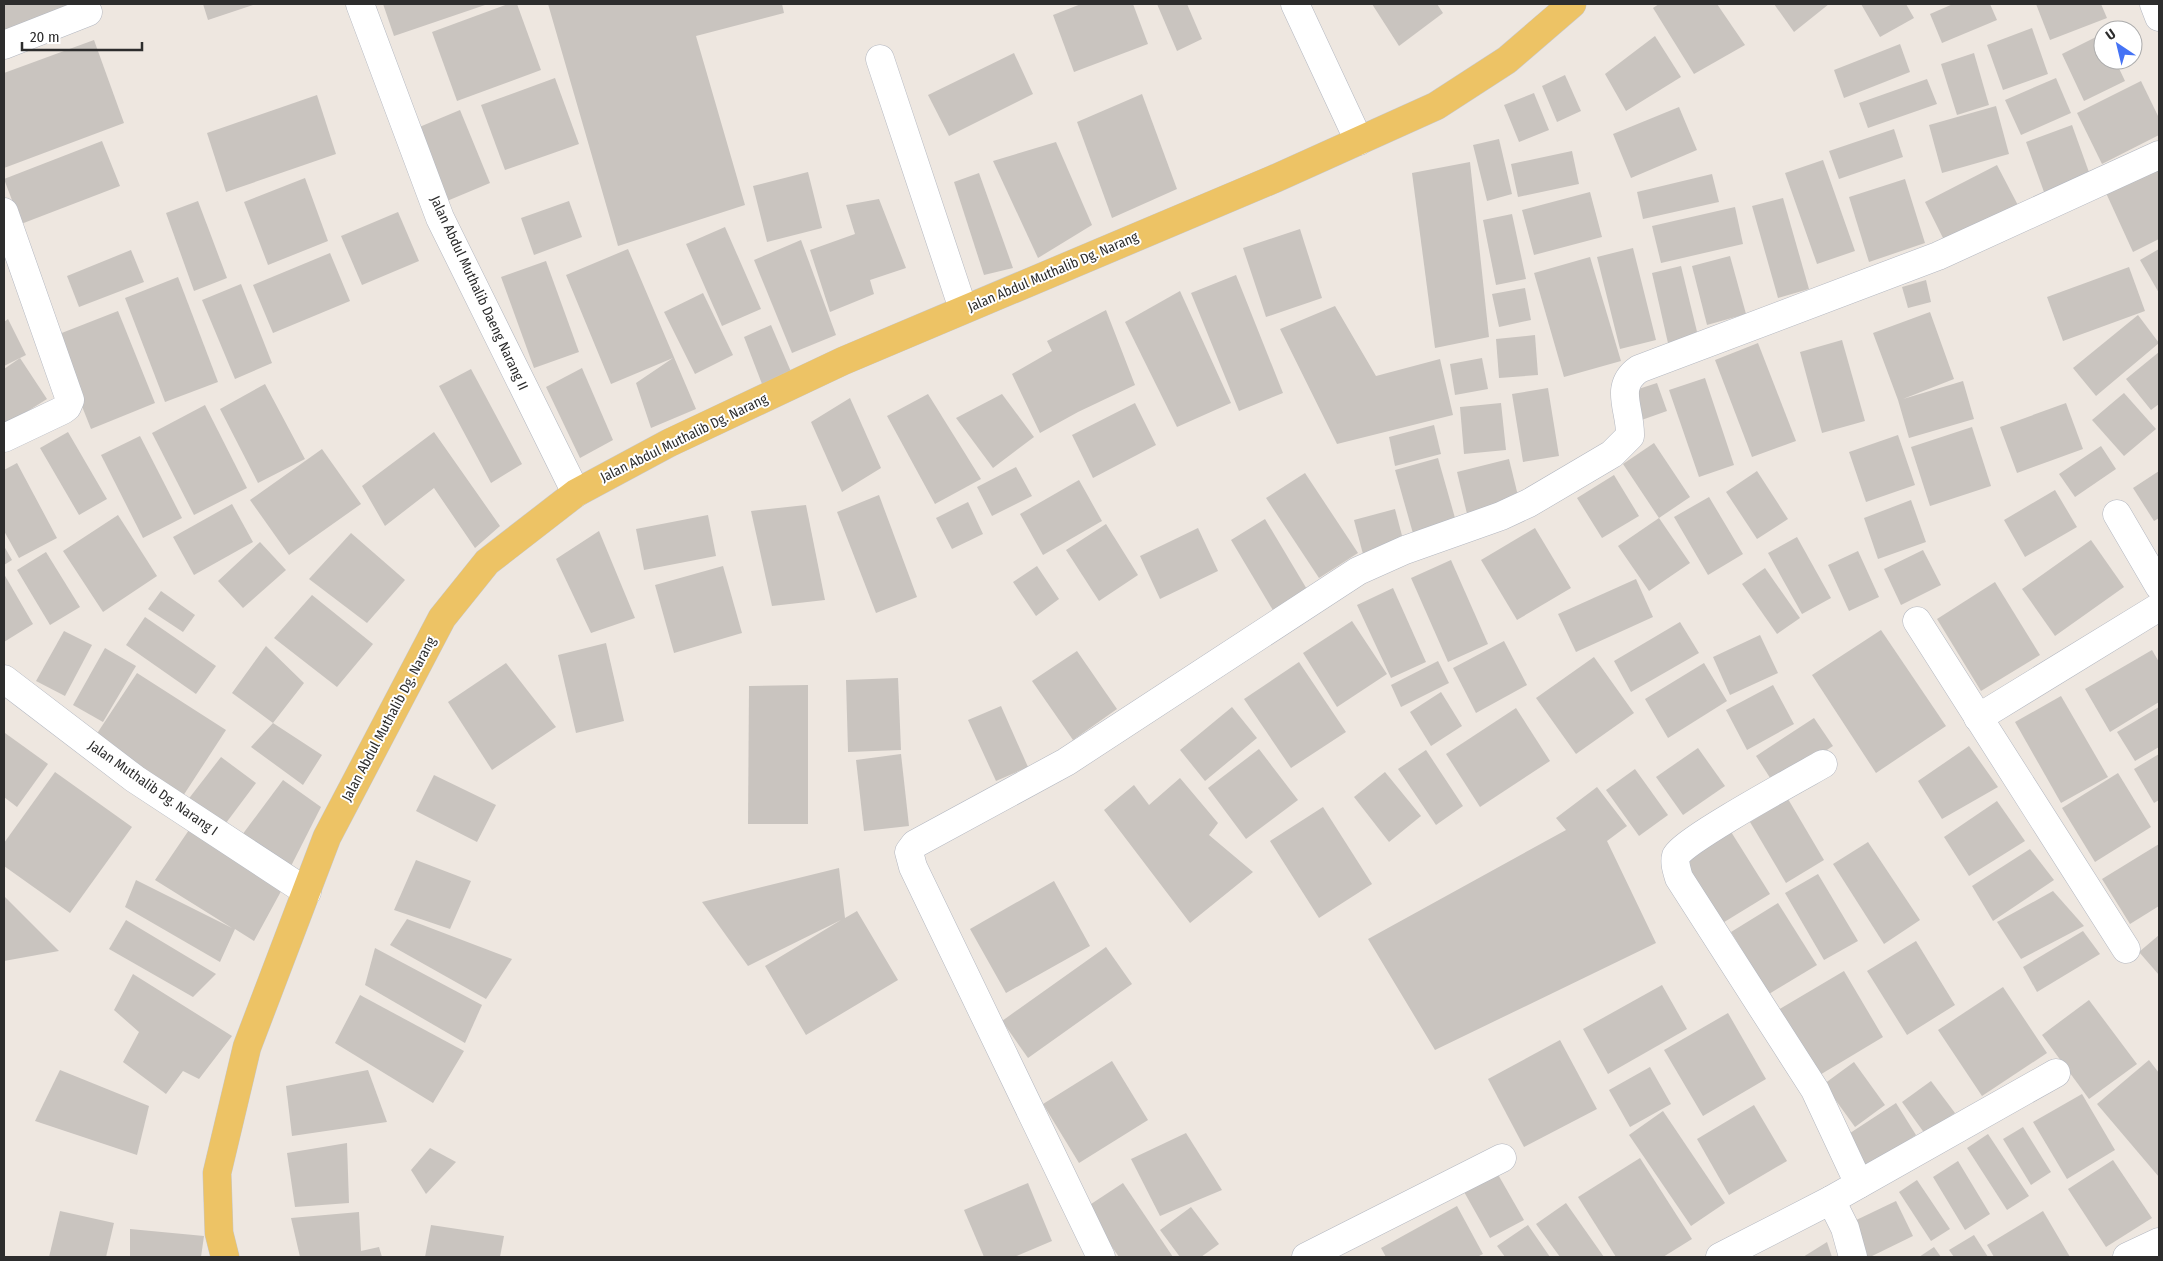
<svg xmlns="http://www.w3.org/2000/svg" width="2163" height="1261" font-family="'Fira Sans Condensed',sans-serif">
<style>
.building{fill:#c9c4bf}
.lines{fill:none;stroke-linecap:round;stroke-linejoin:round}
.street-casing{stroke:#b3b7c0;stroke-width:29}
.primary-casing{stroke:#c8c8c8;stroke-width:29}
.street{stroke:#fff;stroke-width:28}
.primary{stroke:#edc365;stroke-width:28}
.labels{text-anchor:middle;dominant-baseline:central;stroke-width:4;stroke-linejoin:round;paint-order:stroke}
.street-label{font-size:14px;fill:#2d2d2d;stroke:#fff}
</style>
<rect width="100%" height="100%" fill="#eee7e0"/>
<g class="building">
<polygon points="4,4 69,4 72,14 4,31"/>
<polygon points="203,4 256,4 208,20"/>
<polygon points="383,4 488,4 394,36"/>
<polygon points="508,4 517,4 541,70 457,101 432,32"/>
<polygon points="548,4 782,4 784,13 696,36 745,205 618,246"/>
<polygon points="1081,4 1133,4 1148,44 1074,72 1053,15"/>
<polygon points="1157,4 1187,4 1202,39 1177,51"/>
<polygon points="1372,4 1437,4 1443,13 1399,46"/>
<polygon points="1659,4 1717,4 1745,45 1694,74 1653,8"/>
<polygon points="1774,4 1829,4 1794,32"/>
<polygon points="1861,4 1906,4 1914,18 1880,37"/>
<polygon points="1953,4 1990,4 1997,20 1942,43 1930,14"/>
<polygon points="2036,4 2101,4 2107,18 2050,40"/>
<polygon points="2032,28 2048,74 2003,90 1987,45"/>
<polygon points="2102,34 2103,60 2115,60 2125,81 2084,101 2062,54"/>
<polygon points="1655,36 1681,77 1626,111 1605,74"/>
<polygon points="94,40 124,123 4,168 4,73"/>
<polygon points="1900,44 1910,72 1844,98 1834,70"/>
<polygon points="1014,53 1033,94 949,136 928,95"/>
<polygon points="1974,53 1989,105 1957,115 1941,64"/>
<polygon points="1565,75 1581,111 1557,122 1542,86"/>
<polygon points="555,78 579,144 505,170 481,105"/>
<polygon points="2056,78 2071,113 2021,135 2005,100"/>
<polygon points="1927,79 1937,104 1868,128 1859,103"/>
<polygon points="2141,81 2159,118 2159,135 2102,164 2077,113"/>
<polygon points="1534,93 1549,130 1519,142 1504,105"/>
<polygon points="1142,94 1177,189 1112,218 1077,122"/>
<polygon points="317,95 336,154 226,192 207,133"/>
<polygon points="1996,106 2009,154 1942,173 1929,125"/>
<polygon points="1679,107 1697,150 1631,178 1613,134"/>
<polygon points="460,110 490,183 447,201 417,128"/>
<polygon points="2072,125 2090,175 2044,192 2026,142"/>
<polygon points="1894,129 1903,157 1839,179 1829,151"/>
<polygon points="1499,139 1512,194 1487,201 1473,145"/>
<polygon points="102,141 120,186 21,224 4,179"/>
<polygon points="1056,142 1092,225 1038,258 993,161"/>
<polygon points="1572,151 1579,184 1518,197 1511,164"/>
<polygon points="1823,160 1855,251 1817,264 1785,173"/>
<polygon points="1470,162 1489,337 1435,348 1412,173"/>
<polygon points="1997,165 2022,213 1949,250 1925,202"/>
<polygon points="2159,169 2159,239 2133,252 2106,193"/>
<polygon points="808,172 822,228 767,242 753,186"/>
<polygon points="979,173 1013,268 984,275 954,182"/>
<polygon points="1712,174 1719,202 1643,219 1637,192"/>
<polygon points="305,178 328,241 268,265 244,202"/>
<polygon points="1905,179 1925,243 1869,262 1849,197"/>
<polygon points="1590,192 1602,237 1534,255 1522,210"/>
<polygon points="1783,198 1809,289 1778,298 1752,206"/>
<polygon points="879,199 906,268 870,280 874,294 830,312 810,250 855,234 846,205"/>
<polygon points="198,201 227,278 194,291 166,213"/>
<polygon points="569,201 582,237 534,255 521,218"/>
<polygon points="1735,207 1743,244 1661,263 1652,226"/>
<polygon points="398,212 419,261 362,285 341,236"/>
<polygon points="1512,214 1526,279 1496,285 1483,220"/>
<polygon points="725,227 761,309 722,326 686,244"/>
<polygon points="1300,229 1322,298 1266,317 1243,248"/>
<polygon points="801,240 836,335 792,353 754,260"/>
<polygon points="1633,248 1656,340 1620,349 1597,257"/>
<polygon points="628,249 696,409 651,428 636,383 673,358 611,384 566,275"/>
<polygon points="2159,249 2159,293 2140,260"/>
<polygon points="131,250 144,282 79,307 67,276"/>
<polygon points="330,253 350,301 273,333 253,285"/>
<polygon points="1730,256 1746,314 1707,325 1692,266"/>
<polygon points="1590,257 1621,361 1564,377 1534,273"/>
<polygon points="546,261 579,352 534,368 501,277"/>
<polygon points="1681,266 1700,344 1670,352 1652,273"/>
<polygon points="2129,267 2145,311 2063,341 2047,297"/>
<polygon points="1236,275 1283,393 1239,411 1191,293"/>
<polygon points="178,277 218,382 165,402 125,298"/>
<polygon points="1926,280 1931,302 1908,308 1902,287"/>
<polygon points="241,284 272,363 235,379 202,300"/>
<polygon points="1525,288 1531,320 1499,327 1492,294"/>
<polygon points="1180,291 1231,403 1177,427 1125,322"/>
<polygon points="703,293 733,355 695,374 664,312"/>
<polygon points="1335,306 1376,376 1440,359 1453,415 1337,444 1280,329"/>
<polygon points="1106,310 1135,385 1078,412 1040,433 1012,374 1052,351 1047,341"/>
<polygon points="118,311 155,403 91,429 54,336"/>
<polygon points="1930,312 1954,379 1903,399 1963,381 1974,419 1909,438 1898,400 1873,333"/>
<polygon points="2138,315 2159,343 2096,396 2073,368"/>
<polygon points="8,319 26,355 4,366 4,322"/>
<polygon points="771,325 792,374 762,384 744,337"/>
<polygon points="1535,335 1538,375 1499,378 1496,339"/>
<polygon points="1842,340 1865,421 1822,433 1800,352"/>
<polygon points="1758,343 1796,441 1752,457 1715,360"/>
<polygon points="2159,352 2159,404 2151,410 2126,379"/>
<polygon points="20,358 47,399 4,426 4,369"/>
<polygon points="1482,358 1488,389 1455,395 1450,364"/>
<polygon points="582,368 613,440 580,458 546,387"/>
<polygon points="471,369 522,464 491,483 439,386"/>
<polygon points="1705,378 1734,465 1699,477 1669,390"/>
<polygon points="1657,383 1667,411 1636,422 1626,393"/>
<polygon points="265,384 305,459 258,483 220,409"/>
<polygon points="1548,388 1559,456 1523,462 1512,394"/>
<polygon points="2124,393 2156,429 2124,456 2092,420"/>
<polygon points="928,394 981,479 935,504 887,416"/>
<polygon points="1002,394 1034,437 993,468 956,418"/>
<polygon points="850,398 881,468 842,492 811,422"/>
<polygon points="1135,403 1156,445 1093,478 1072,435"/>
<polygon points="1501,403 1506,450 1464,454 1460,407"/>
<polygon points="2066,403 2083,449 2017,473 2000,427"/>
<polygon points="205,405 247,488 194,515 152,433"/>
<polygon points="1434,425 1441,454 1395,466 1389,437"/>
<polygon points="1972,427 1991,486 1930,506 1911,447"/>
<polygon points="68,432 107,499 79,515 40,448"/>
<polygon points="434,432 500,526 475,548 434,488 385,526 362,486"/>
<polygon points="1898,435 1915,485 1866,502 1849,452"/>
<polygon points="140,436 182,518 143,538 101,455"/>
<polygon points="1654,443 1690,497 1659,518 1623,464"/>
<polygon points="2101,446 2116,469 2075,497 2059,474"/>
<polygon points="322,449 361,504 289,555 250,500"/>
<polygon points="1438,458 1457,525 1414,537 1395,470"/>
<polygon points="1509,459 1520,504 1468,518 1457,472"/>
<polygon points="17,463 57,538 19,558 4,531 4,470"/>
<polygon points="1016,467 1032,496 992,516 977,487"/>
<polygon points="1757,471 1788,519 1757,539 1726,492"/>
<polygon points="2159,471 2159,518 2154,521 2133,488"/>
<polygon points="1305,473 1358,553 1319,578 1266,498"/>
<polygon points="1614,475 1639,516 1602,538 1577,498"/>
<polygon points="1079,480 1102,521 1043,555 1020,514"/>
<polygon points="2055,490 2077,527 2025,557 2004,520"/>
<polygon points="879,495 917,597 876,613 837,512"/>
<polygon points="1709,497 1743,554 1708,575 1674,517"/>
<polygon points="1911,500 1926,542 1878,559 1864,518"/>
<polygon points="968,502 983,534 952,549 936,518"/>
<polygon points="232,504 253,542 194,575 173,537"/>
<polygon points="806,505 825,600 772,606 751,511"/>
<polygon points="1395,509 1405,547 1364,558 1354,520"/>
<polygon points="118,515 157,576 103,612 63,551"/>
<polygon points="708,515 716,556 644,570 636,529"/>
<polygon points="1659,518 1690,563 1649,591 1618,546"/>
<polygon points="1265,519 1308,591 1274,612 1231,540"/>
<polygon points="1106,524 1138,575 1099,601 1066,550"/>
<polygon points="1198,528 1218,571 1160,599 1140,556"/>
<polygon points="1535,528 1571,588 1517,620 1481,560"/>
<polygon points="599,531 635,618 591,633 556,559"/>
<polygon points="351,533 405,580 367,623 309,579"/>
<polygon points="1797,537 1831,598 1802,614 1768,553"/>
<polygon points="2091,540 2124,587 2055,636 2022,589"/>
<polygon points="260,542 286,570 243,608 218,581"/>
<polygon points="4,546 12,560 4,565"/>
<polygon points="1923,550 1941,585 1901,605 1884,569"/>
<polygon points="1858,551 1879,597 1849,611 1828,565"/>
<polygon points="46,552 80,607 50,625 17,570"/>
<polygon points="1451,560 1488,644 1448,662 1411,578"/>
<polygon points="723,566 742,633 674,653 655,585"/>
<polygon points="1037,566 1059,599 1036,616 1013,582"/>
<polygon points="1765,568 1800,618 1777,634 1742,584"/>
<polygon points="4,574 33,624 4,642"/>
<polygon points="1636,579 1653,617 1576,652 1558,614"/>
<polygon points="1995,582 2040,655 1981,691 1937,619"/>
<polygon points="1393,588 1426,662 1391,678 1357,605"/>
<polygon points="161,591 195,615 183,632 148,609"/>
<polygon points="312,595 373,644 337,687 274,638"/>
<polygon points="145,617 216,666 196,694 126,645"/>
<polygon points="1352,621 1387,674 1337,707 1303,653"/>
<polygon points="1680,622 1699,653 1631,692 1614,661"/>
<polygon points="1881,630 1946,726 1876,773 1812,675"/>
<polygon points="64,631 92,645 65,696 36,681"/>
<polygon points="1760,635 1778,673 1730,695 1713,657"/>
<polygon points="1504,641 1527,685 1476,713 1453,668"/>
<polygon points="606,643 624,721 576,733 558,655"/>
<polygon points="266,646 304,683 273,723 322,755 303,785 251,747 273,723 232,693"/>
<polygon points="105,648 136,666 103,722 73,705"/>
<polygon points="2152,650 2159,662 2159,702 2110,732 2085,689"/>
<polygon points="1077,651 1117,709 1073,740 1032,681"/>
<polygon points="1594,657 1634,713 1576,754 1536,698"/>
<polygon points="1438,661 1449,683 1401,707 1391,685"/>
<polygon points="1299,662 1346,732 1291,768 1244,699"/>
<polygon points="506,663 556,727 492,770 448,702"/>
<polygon points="1704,663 1727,701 1668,738 1645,699"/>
<polygon points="137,673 226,730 183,796 94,738"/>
<polygon points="898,678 901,750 848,752 846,680"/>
<polygon points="808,685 808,824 748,824 749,686"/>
<polygon points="1773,685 1794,724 1747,750 1726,710"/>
<polygon points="1441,692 1462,726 1431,746 1410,712"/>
<polygon points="2061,696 2108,777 2061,803 2015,722"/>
<polygon points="1001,706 1028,767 996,781 968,720"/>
<polygon points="1232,707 1257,738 1205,781 1180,750"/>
<polygon points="2159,707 2159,747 2135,761 2117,732"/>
<polygon points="1516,708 1550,761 1480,807 1446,754"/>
<polygon points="1814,718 1833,746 1774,784 1756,756"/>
<polygon points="5,733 48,764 17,807 4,797"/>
<polygon points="1969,746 1998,787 1942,819 1918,781"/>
<polygon points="1698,748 1725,786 1683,815 1656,777"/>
<polygon points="1259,749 1298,800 1246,839 1208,788"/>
<polygon points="1426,750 1463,806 1436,825 1398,769"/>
<polygon points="901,754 909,826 864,831 856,760"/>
<polygon points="2159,754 2159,800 2154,803 2134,769"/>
<polygon points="221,757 256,783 223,827 187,801"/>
<polygon points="1635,769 1668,815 1639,836 1606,790"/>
<polygon points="55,772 132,827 70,913 4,866 4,843"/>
<polygon points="1385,772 1421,816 1389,842 1354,797"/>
<polygon points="2118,773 2151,827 2095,862 2062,808"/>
<polygon points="434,775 496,805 477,842 416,811"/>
<polygon points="1180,778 1218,823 1209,835 1253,872 1190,923 1104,810 1134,785 1149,805"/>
<polygon points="283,780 321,807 288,872 242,835"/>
<polygon points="1597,787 1627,826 1607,841 1656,943 1435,1050 1368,939 1566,830 1556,818"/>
<polygon points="1788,799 1824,860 1786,883 1750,822"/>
<polygon points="1997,801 2025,841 1969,876 1944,837"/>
<polygon points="1323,807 1372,884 1319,918 1270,841"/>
<polygon points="193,824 285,884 254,941 235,929 220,962 125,907 136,880 232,928 155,880"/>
<polygon points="1728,827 1770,894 1721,924 1679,858"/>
<polygon points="1868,842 1920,920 1884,944 1833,864"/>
<polygon points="2159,844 2159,906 2130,924 2102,879"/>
<polygon points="2030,849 2054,880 1993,921 1972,886"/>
<polygon points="416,860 471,881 450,929 394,910"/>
<polygon points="839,868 845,918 857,911 898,980 806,1035 765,966 841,920 748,966 702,902"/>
<polygon points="1818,874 1858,941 1824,960 1785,893"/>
<polygon points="1054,881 1090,946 1006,993 970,929"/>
<polygon points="2053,891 2084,926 2021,959 1997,922"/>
<polygon points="4,896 59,951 4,961"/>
<polygon points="1778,903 1817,965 1769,994 1731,932"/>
<polygon points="407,919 512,959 486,999 390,945"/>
<polygon points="126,920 216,974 193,997 109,949"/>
<polygon points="2083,931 2100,954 2037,992 2023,967"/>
<polygon points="2159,935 2159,975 2139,952"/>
<polygon points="1916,941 1955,1005 1907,1035 1867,971"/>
<polygon points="1106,947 1132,984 1028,1058 1002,1021"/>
<polygon points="375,948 482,1005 465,1043 365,985"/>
<polygon points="1844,971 1883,1037 1818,1076 1778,1010"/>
<polygon points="133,974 232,1036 199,1079 183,1071 166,1094 123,1062 139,1032 114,1010"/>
<polygon points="1662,985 1687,1029 1608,1074 1583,1029"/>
<polygon points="2003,987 2047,1053 1982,1096 1938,1030"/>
<polygon points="360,995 464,1051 433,1103 335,1043"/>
<polygon points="2089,1000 2137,1064 2089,1099 2042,1035"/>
<polygon points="1728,1013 1766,1079 1703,1116 1664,1050"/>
<polygon points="1560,1040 1597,1109 1524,1147 1488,1079"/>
<polygon points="2149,1060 2159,1073 2159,1177 2097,1104"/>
<polygon points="1112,1061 1148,1120 1079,1163 1043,1104"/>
<polygon points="1854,1062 1885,1105 1855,1127 1824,1084"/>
<polygon points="1650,1067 1671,1104 1630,1127 1609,1090"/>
<polygon points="60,1070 149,1106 137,1155 35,1121"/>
<polygon points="368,1070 387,1122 292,1136 286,1086"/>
<polygon points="1931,1081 1955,1113 1925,1134 1902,1102"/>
<polygon points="2082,1094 2115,1150 2067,1179 2033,1122"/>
<polygon points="1896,1103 1916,1135 1865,1169 1844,1137"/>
<polygon points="1754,1105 1787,1161 1729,1195 1697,1139"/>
<polygon points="1663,1111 1725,1203 1691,1226 1629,1135"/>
<polygon points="2023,1127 2051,1172 2031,1185 2003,1139"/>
<polygon points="1186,1133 1222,1190 1160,1216 1131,1159"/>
<polygon points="1988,1134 2029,1196 2007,1210 1967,1148"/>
<polygon points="347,1143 349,1203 295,1207 287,1153"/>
<polygon points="430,1148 456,1162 426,1194 411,1170"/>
<polygon points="1640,1158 1692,1239 1663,1257 1616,1257 1578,1197"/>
<polygon points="2113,1160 2152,1218 2106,1247 2068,1189"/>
<polygon points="1958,1161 1990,1214 1965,1230 1933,1177"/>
<polygon points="1496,1171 1524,1220 1490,1238 1463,1190"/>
<polygon points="1917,1180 1950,1229 1931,1241 1899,1192"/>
<polygon points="1028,1183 1052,1241 1014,1257 984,1257 964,1210"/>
<polygon points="1123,1183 1173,1257 1119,1257 1085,1208"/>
<polygon points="1896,1201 1913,1236 1870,1257 1866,1257 1850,1223"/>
<polygon points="1566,1203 1604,1257 1560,1257 1536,1224"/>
<polygon points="1457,1206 1483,1254 1477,1257 1386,1257 1381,1248"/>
<polygon points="1191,1207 1219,1244 1201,1257 1180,1257 1160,1230"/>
<polygon points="60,1211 114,1223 106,1257 49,1257"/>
<polygon points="2043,1211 2070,1257 1994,1257 1987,1245"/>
<polygon points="359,1212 361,1251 379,1247 382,1257 300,1257 291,1218"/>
<polygon points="431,1225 504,1236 500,1257 425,1257"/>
<polygon points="1528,1225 1550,1257 1505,1257 1497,1246"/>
<polygon points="130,1229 204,1236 201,1257 130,1257"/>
<polygon points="1974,1235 1988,1257 1954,1257 1949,1250"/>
<polygon points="1827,1242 1832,1257 1803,1257"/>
<polygon points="1934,1247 1941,1257 1919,1257"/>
</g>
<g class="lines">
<g class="street-casing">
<g id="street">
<polyline points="360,4 440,218 576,493"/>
<polyline points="1295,4 1359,141"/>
<polyline points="2154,4 2159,17"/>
<polyline points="4,45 88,12"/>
<polyline points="880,59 963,309"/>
<polyline points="4,212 70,400 67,407 63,410 4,438"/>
<polyline points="2117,514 2159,586"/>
<polyline points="1917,621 2126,949"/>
<polyline points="4,679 135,779 307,892"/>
<polyline points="1978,718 2159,607"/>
<path d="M1823,764C1802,776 1682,841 1676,856C1674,863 1677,871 1679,878L1815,1090L1859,1184"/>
<polyline points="1831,1200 1845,1228 1853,1257"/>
<path d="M1101,1257L913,867L909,852L915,844L1066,762L1358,571L1405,550L1501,516L1529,503L1612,454L1630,436C1631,409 1613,387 1639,369L1938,256L2159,155"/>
<polyline points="1306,1257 1502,1158"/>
<polyline points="1720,1257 1831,1200 2056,1073"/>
<polyline points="2127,1257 2159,1242"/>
</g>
</g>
<g class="primary-casing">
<polyline id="primary" points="225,1257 219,1233 217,1173 247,1047 327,837 442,618 487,562 576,493 669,443 843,361 1274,179 1436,106 1507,60 1572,4"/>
</g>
<use href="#street" class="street"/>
<use href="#primary" class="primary"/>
</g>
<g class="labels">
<g class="street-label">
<text transform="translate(1053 272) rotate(-23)">Jalan Abdul Muthalib Dg. Narang</text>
<text transform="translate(479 293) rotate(65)">Jalan Abdul Muthalib Daeng Narang II</text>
<text transform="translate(684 438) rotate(-26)">Jalan Abdul Muthalib Dg. Narang</text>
<text transform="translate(389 719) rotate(-62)">Jalan Abdul Muthalib Dg. Narang</text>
<text transform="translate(153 788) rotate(35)">Jalan Muthalib Dg. Narang I</text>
</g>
</g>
<rect width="2163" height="1261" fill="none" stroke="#2d2d2d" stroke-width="10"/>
<g transform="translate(2118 45) rotate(325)"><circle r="24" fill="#ffffff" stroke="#ababab"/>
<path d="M0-4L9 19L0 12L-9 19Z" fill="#4573f5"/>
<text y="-8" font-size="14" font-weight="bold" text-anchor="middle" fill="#2d2d2d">U</text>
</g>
<path d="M22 42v8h120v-8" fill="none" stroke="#2d2d2d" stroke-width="2.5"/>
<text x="30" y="42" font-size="15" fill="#2d2d2d" stroke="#ffffff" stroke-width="4" paint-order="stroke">20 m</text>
</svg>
